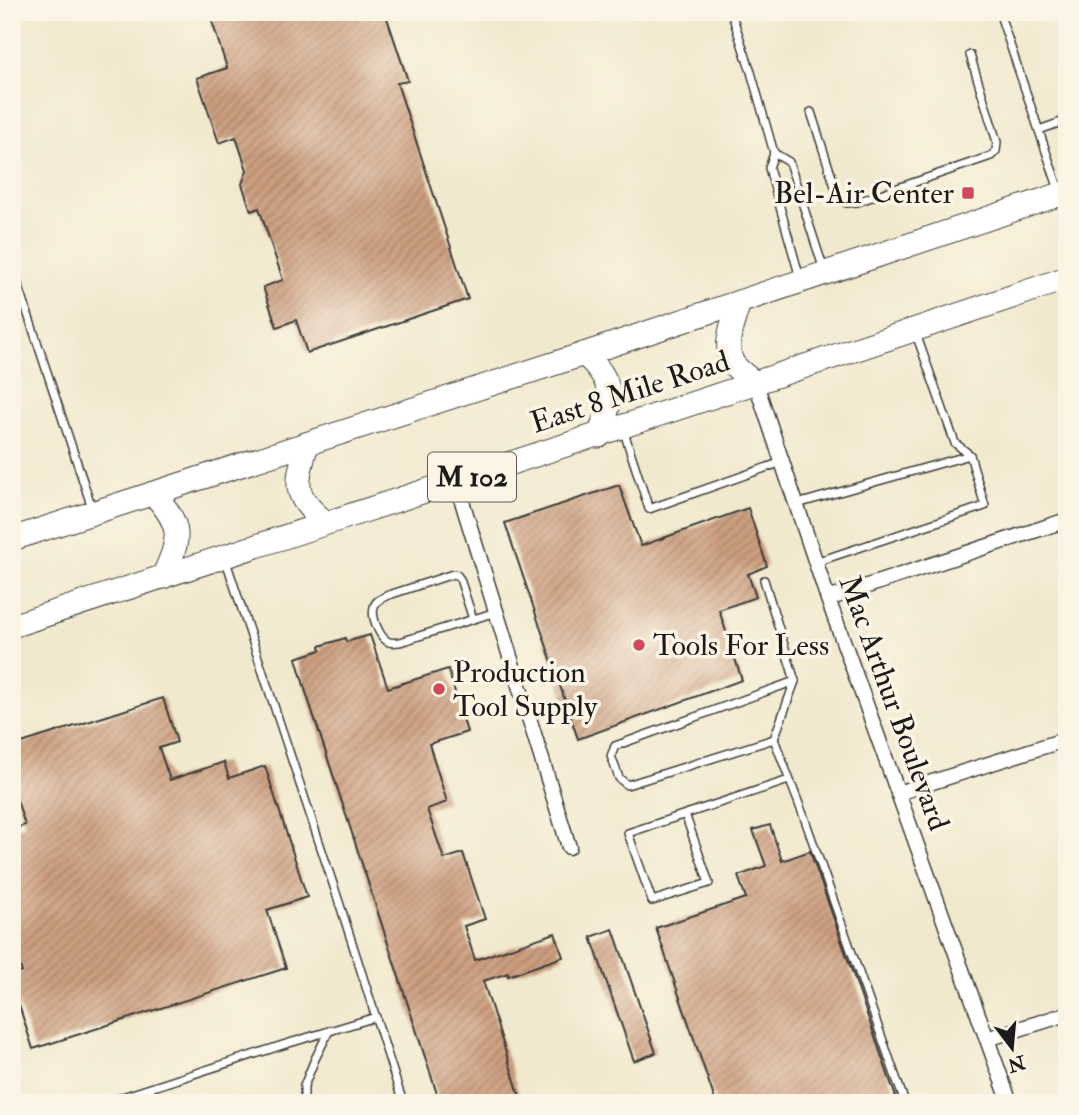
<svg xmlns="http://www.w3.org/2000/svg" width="1079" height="1115" font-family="'IM FELL Double Pica',serif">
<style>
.building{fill:url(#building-hatch)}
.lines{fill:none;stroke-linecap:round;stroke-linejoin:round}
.service-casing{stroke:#3c3b37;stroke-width:10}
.minor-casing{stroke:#3c3b37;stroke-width:17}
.trunk-casing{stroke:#3c3b37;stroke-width:25}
.service{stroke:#fff;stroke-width:7}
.minor{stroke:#fff;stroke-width:14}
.trunk{stroke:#fff;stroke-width:23}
.poi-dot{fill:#d1495b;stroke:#fcf5e5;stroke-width:2.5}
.labels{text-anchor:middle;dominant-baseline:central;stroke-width:7;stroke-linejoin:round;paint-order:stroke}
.shield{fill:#fcf5e5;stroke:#5f5d58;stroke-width:2}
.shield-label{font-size:28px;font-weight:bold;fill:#1c1c1c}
.poi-label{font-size:30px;fill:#1c1c1c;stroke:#fcf5e5;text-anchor:start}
.street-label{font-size:30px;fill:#1c1c1c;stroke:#fcf5e5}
</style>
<defs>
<pattern id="building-hatch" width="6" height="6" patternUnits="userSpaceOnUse" patternTransform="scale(1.75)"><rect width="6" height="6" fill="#cd9f80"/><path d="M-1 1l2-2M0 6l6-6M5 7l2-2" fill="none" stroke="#a68168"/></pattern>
</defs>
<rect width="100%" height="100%" fill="#fcf5e5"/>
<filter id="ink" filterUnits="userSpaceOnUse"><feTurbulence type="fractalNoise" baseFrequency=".0143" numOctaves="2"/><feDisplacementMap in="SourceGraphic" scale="14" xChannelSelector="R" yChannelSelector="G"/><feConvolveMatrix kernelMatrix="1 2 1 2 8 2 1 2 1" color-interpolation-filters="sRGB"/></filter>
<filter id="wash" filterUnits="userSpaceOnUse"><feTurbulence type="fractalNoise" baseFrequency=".00686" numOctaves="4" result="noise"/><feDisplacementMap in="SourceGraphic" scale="28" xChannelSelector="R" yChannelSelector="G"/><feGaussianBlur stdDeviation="1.57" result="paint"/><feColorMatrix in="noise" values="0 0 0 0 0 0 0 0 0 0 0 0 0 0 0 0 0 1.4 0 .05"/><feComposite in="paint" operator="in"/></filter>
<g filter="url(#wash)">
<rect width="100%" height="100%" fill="#f1e9ce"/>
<g id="blocks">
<g class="building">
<polygon points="209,12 385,12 408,81 397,83 468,299 307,353 296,320 277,327 263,287 283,280 259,208 251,211 242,184 247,170 236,137 219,143 197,78 227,68"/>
<polygon points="619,485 641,546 748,508 767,566 748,574 756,597 719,610 742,680 578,739 505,523"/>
<polygon points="370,635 388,688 448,669 467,732 429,744 447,802 427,809 444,859 463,853 485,919 464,926 475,960 555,933 563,957 508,976 508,973 483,981 522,1103 440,1103 305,689 296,658 321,650 320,646 345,638 346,642"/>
<polygon points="163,698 177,742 159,748 170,780 224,762 229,778 265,766 307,897 267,910 286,968 33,1049 12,983 12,975 22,972 12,943 12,829 25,825 15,794 12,795 12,746"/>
<polygon points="770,825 782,861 810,851 898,1103 716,1103 656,928 746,898 738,876 766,866 753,830"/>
<polygon points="613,929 656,1053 634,1061 591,937"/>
</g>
</g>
</g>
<g filter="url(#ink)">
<use href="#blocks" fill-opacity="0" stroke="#3c3b37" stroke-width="2"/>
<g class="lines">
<g class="service-casing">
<g id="service">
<polyline points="731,12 751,72 774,153 769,168 800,278"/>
<polyline points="999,12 1059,190"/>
<polyline points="811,112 839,199 847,203 857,202 991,156 996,151 997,142 970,55"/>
<polyline points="1039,130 1067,120"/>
<polyline points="774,153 789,162 824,270"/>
<polyline points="12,266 93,511"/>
<polyline points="623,429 649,509 782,462"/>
<polyline points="797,504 970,455"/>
<polyline points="226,561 341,908 403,1103"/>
<polyline points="816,562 985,506 970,455 955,443 916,334"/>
<polyline points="764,580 795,681 615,746 611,756 619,778 627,785 774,739 804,817 905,1103"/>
<path d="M473,619L460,579L457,575L453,574L386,596C381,599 375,601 374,607C371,616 379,638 389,642C393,643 396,642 400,642L496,612"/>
<polyline points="774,739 795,681"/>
<polyline points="685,814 709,883 652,901 628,833 789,780"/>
<polyline points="104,1103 286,1044 376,1017"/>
<polyline points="304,1103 304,1086 315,1059 329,1031"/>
</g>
</g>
<g class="minor-casing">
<g id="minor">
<polyline points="756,384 828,599 1010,1103"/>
<polyline points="456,482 569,847"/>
<polyline points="828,599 1067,520"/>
<polyline points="898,793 1067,739"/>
<polyline points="987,1039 1067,1014"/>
</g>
</g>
<g class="trunk-casing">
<g id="trunk">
<path d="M739,303C733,322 722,347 734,365C740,372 749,378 756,384"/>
<path d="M584,354C615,381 613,399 599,436"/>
<path d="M307,444C296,484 291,495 326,523"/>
<path d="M153,493C183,527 181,537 163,577"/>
<polyline points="12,539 584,354 1067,192"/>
<path d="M12,626C364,510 717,398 1067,278"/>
</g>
</g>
<use href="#service" class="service"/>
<use href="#minor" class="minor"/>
<use href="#trunk" class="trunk"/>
</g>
</g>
<g class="poi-dot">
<rect x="961" y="186" width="14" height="14" rx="3.5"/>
<circle cx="639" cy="645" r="7"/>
<circle cx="439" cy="689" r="7"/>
</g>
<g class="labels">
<rect class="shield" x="428" y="452.5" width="88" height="49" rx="5"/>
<g class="shield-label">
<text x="472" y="477">M 102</text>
</g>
<g class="poi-label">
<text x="954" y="193" text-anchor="end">Bel-Air Center</text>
<text x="653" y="645">Tools For Less</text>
<text x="453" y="672">Production<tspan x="453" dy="34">Tool Supply</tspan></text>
</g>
<g class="street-label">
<text transform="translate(630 392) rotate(-18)">East 8 Mile Road</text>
<text transform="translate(894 703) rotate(70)">Mac Arthur Boulevard</text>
</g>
</g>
<rect width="1079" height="1115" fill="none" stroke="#fcf5e5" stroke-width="42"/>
<g transform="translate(1012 1048) rotate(164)" stroke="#fcf5e5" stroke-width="5" paint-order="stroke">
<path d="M0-5L12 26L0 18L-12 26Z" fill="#1c1c1c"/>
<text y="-10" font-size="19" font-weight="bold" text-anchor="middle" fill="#1c1c1c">N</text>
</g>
</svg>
